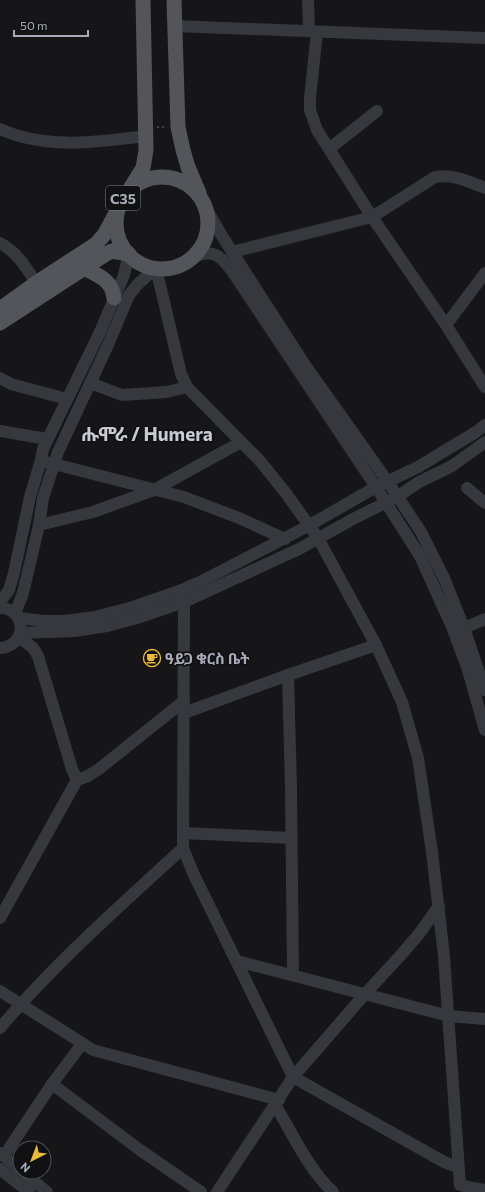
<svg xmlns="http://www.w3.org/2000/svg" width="485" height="1192" font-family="Commissioner,'Noto Sans Ethiopic',sans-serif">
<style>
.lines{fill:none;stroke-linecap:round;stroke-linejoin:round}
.path{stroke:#3d3f43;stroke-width:2;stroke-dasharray:2 3;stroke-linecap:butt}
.minor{stroke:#37383d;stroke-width:12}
.major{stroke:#53555b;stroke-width:15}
.labels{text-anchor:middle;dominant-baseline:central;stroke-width:3.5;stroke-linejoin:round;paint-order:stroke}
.shield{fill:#111113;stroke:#7b7e86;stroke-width:1}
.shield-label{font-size:14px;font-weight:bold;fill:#a9acb7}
.poi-label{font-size:15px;font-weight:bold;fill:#a9acb7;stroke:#111113;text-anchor:start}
.district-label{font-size:19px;font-weight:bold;fill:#c9cbd3;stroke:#111113}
</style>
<rect width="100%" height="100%" fill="#161618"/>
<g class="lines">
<polyline class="path" points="157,127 167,127"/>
<g class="minor">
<polyline points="308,0 309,31"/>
<polyline points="175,26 485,38"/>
<polyline points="317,32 310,98 310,110 317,130 372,217 446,325 485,387"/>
<path d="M0,129C45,150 98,142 146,136"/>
<polyline points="329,149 377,111"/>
<polyline points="206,208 222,236 305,365 388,482 421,532 444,578 464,628 485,690"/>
<path d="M0,243C17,252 26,267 36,283"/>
<path d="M232,252L372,217L435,177C454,174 467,181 485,188"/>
<path d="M193,257C214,249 220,255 232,271L376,487L420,556L452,627L468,670L485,730"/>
<polyline points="446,325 485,273"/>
<polyline points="0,378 11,384 67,399"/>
<polyline points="90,383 122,395 167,392 187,387"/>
<polyline points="0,431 47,439"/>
<polyline points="46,462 184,497 239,518 285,539"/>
<polyline points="467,488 485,503"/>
<polyline points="39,525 93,512 154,490 241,442"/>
<polyline points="179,591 184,602 183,848 194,875 293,1077 444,1162 458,1167"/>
<polyline points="0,602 9,590 14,573 30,497 41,460 43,449 100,332 124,275 129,254"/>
<path d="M0,608C27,608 28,646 0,648"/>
<polyline points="15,614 23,593 39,525 43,498 58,452 107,347 129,295 138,284 156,268 181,374 187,387 260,461 285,492 318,538 376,645 402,702 418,758 432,852 444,956 460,1185 473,1188 485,1190"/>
<polyline points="19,618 43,621 64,621 95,617 133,607 179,591 200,582 308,526 376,487 418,467 476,432 485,425"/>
<polyline points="464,628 485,619"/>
<polyline points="20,633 75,631 107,626 137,618 184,602 299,549 353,519 397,497 419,482 452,466 485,442"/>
<polyline points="19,637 33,648 38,656 72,769 77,780"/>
<polyline points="288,675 291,789 293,975"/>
<polyline points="184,713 288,675 376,645"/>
<polyline points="183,833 291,838"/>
<polyline points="0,918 77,780 88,776 99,769 184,701"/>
<polyline points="237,961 449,1016 485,1019"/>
<polyline points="0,991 93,1050 279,1100"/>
<path d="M0,1028C55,963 120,906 183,848"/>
<polyline points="52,1084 140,1150 201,1192"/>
<path d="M275,1105C293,1134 308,1169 333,1192"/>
<polyline points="0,1153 20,1170"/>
<polyline points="4,1156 52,1084 82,1044"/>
<polyline points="0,1169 29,1192"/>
<polyline points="23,1172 47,1192"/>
<polyline points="217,1192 293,1077 365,994 400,956 419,934 439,906"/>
</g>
<g class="major">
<polyline points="174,0 178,127 183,150 188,167 199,193"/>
<circle cx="162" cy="223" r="46"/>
<polyline points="131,187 143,168 146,150 143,0"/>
<path d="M84,268C98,276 112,279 114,298"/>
<polyline points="0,309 36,283 96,244 104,235 116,213"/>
<polyline points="0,323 106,254 112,251 129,254"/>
</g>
</g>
<defs>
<g id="cafe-ring" transform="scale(0.9)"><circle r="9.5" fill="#111113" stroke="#e8ba3d" stroke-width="1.5"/><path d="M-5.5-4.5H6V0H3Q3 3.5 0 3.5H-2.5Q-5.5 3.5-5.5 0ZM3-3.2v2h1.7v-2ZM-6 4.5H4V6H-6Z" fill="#e8ba3d"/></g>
</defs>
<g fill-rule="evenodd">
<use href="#cafe-ring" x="152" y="658"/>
</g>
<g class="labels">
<rect class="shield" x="106" y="186" width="34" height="24" rx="3"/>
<g class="shield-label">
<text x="123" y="198">C35</text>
</g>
<g class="poi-label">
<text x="165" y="658">ዓይጋ ቁርስ ቤት</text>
</g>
<g class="district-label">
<text x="147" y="433">ሑሞራ / Humera</text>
</g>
</g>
<g transform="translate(32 1160) rotate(222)"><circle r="19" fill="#111113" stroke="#4e4f55"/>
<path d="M0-3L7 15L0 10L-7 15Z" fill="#e8ba3d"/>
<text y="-6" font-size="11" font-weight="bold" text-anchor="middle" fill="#a9acb7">N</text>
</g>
<path d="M14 30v6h74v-6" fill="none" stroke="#a9acb7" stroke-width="2"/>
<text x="20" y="30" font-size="12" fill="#a9acb7" stroke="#111113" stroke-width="3" paint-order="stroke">50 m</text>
</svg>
